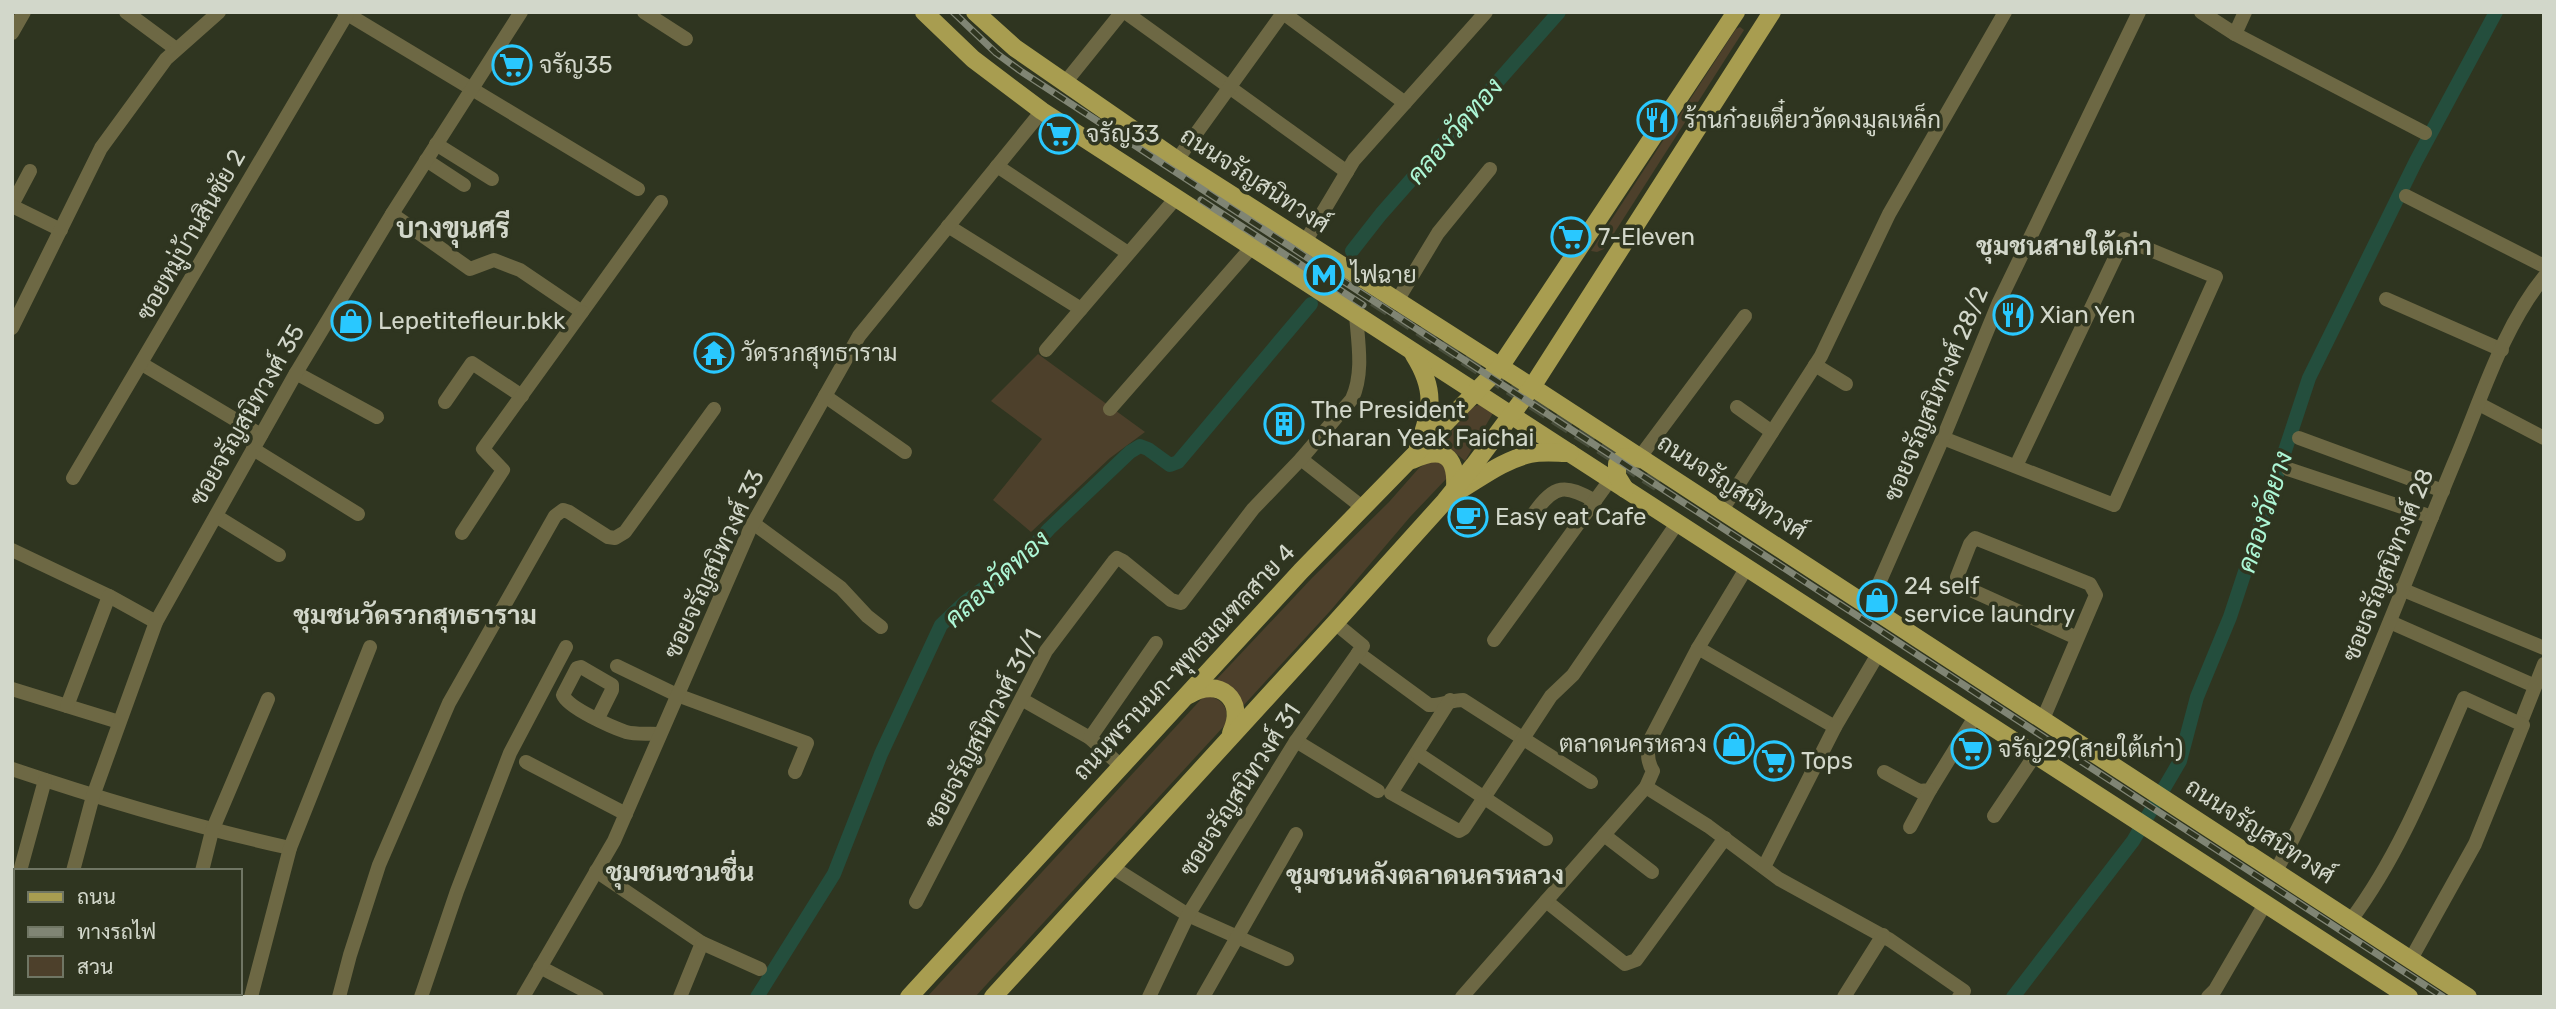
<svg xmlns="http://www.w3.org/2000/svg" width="2556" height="1009" font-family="Rubik,Sarabun,sans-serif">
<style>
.green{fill:#4d402b}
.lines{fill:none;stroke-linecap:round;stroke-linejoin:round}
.canal{stroke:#244e3d;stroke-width:14}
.major-tunnel{stroke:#474d3a;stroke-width:18;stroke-dasharray:18 9;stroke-linecap:butt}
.minor{stroke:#6d6844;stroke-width:14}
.major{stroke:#a89d50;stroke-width:18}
.rail-casing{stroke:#808574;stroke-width:7}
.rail{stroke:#2f3520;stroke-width:4.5;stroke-dasharray:13;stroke-linecap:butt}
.labels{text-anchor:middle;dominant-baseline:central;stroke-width:7;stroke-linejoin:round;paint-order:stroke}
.poi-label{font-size:24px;fill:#d2d7ca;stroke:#2f3520;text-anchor:start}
.street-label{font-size:24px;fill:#d2d7ca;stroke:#2f3520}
.water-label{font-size:26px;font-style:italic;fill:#adf6d5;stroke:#2f3520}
.neighbourhood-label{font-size:26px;font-weight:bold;fill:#d2d7ca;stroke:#2f3520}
.quarter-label{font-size:28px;font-weight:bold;fill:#d2d7ca;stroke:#2f3520}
</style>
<rect width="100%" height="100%" fill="#2f3520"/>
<g class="green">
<polygon points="1740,27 1744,30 1604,249 1597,252 1591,251 1736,29"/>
<polygon points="1038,354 1145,432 1110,458 1031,532 993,500 1042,439 991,401"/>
<polygon points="1481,404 1493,413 1465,461 1453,451 1439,445 1473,407"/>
<polygon points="1439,460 1445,465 1448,477 1410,517 1331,610 1243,706 1234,695 1216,680 1312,578 1389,502 1419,468 1428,462"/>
<path d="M1205,695C1222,699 1230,706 1225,725L975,997H927Z"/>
</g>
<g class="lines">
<g class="canal">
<polyline points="1352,251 1381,214 1559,12"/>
<polyline points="757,997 834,874 881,754 941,625 965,602 1019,562 1049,529 1130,452 1140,446 1148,449 1170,465 1178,462 1311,304"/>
<polyline points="2013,997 2133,841 2180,761 2197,697 2230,617 2309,378 2416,161 2496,12"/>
</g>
<polyline class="major-tunnel" points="1375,298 1659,483"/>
<g class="minor">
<polyline points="126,12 176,49"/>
<polyline points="344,12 638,189"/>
<polyline points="644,12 686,39"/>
<polyline points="1125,12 1347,172"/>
<polyline points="1282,12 1405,103"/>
<polyline points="2201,12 2235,34"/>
<polyline points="2245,12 2235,34 2425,133"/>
<polyline points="12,33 24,12"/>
<polyline points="1064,84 1122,12"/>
<polyline points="436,144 492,179"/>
<polyline points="426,160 464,185"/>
<polyline points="1177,160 1283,13"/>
<polyline points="997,166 1128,253"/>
<polyline points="2406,196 2544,266"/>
<polyline points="12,205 30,171"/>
<polyline points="12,206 61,230"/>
<polyline points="392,214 470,269 494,260 520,270 582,312 661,202"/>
<polyline points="948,226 1081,309"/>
<polyline points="1305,242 1354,160 1486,12"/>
<polyline points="2386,299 2502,350"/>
<polyline points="1397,301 1438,233 1490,169"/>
<polyline points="12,328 101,148 166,59 219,12"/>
<polyline points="1046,350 1176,198"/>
<polyline points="142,364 261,435"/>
<polyline points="1815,365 1846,384"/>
<polyline points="296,373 377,417"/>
<polyline points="825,396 905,452"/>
<polyline points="445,402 472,363 522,396"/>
<polyline points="2479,404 2544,438"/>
<polyline points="1737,407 1772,432"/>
<polyline points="1110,409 1251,248"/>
<polyline points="1943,438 2114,505 2216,277 2124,239 2016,466"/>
<polyline points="2299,438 2443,491"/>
<polyline points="253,449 358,514"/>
<polyline points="1640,457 1745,316"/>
<polyline points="1301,459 1362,507"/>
<polyline points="2288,469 2432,517"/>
<polyline points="73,478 347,14"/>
<polyline points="1722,510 1821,356 1889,214 2005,12"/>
<path d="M1534,513C1555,484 1565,484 1595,501"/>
<polyline points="216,516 279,555"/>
<polyline points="753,523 841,588 867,616 881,627"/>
<polyline points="462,533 503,470 483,449 582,312"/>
<polyline points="12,550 109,596 156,622"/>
<polyline points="2401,589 2544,648"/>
<polyline points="1869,606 1943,438 1999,302 2139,12"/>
<polyline points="2390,622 2535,686"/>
<polyline points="1494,640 1610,480"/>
<polyline points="1698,648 1835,727"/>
<path d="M1358,653L1429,705C1441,706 1451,700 1463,700L1591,782"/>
<polyline points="617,666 677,695 807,743 795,772"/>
<polyline points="12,689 119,722"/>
<polyline points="1023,700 1090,738 1121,766"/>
<polyline points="1450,700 1391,793 1459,831 1464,828 1551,696 1573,675 1678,522"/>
<polyline points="67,706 109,596"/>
<polyline points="2523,717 2544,664"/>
<path d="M598,718L612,690V685L581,667L577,668L563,695C568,708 612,727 626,732C637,735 649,733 660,734"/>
<polyline points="2043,719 2096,595 2090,584 1975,538 1970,544 1957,577 1962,586 2077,638"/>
<polyline points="1090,738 1156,643"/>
<polyline points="1296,741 1378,791"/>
<polyline points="1417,753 1546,839"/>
<polyline points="526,762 626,814"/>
<path d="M12,769C104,800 195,827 290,848"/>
<polyline points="1884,772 1919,791 1930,790 1975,717"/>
<polyline points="1646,787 1708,826 1779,879 1890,940 1964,991 1959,997"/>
<polyline points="1994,816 2035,755"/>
<polyline points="1910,827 1930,790"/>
<polyline points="1604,835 1652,872"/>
<polyline points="1112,867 1188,915 1287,959"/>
<polyline points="1764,867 1835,727 1878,654"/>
<polyline points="20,871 45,780"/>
<polyline points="73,871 93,796 156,622 296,373 392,214 521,12"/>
<polyline points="202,871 212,831 268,699"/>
<polyline points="596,871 702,943 680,997"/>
<path d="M2276,871C2346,741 2397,600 2454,463C2480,403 2502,328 2544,277"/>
<polyline points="13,899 16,888"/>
<polyline points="1546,901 1625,964 1636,960 1725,838"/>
<path d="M916,902L1046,651L1114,561L1117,558L1123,561L1171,600L1181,603L1253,509L1301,459L1352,399C1364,373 1358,342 1356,315"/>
<path d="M2351,920C2401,853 2431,774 2464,698L2523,725L2475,844L2411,959"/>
<polyline points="702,943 760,969"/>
<polyline points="540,967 597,997"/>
<polyline points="38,997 39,993"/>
<polyline points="169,997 170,993"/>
<polyline points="251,997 290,848 370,647"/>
<polyline points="339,997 350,955 379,865 449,703 555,516 563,510 569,512 608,537 615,538 625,532 714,409"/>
<polyline points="421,997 457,891 510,753 566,647"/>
<polyline points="523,997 614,841 750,529 859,336 1042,111"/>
<polyline points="1149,997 1188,915 1296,741 1363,646 1335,623"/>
<polyline points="1203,997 1296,834"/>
<path d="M1462,997L1646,787L1653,771C1646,760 1647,749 1651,738L1698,648L1747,567"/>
<polyline points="1844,997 1883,935"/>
<polyline points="2208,997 2215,990 2265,904"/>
</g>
<g class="major">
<polyline points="924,12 973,59 1042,111 2409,997"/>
<polyline points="975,12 1015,48 1177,160 1532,387 2468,997"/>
<path d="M1414,355C1436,390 1432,410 1418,447"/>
<path d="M1412,460C1443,446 1457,455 1455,489"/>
<polyline points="1625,489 1617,476 1617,464 1624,457 1642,459"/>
<path d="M1460,490C1482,477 1504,460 1530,454C1543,451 1557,453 1570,453"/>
<path d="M1189,695C1219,676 1247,700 1231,733"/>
<polyline points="909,997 1301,571 1500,367 1736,12"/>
<polyline points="993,997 1335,623 1445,501 1474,465 1532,387 1772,12"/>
</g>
<g class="rail-casing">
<g id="rail">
<polyline points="953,12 996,53 1022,72 2443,997"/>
<polyline points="1201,200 1363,305"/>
</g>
</g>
<use href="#rail" class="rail"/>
</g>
<defs>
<g id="supermarket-ring" transform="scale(2.0125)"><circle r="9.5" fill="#2f3520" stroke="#29c8ff" stroke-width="1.5"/><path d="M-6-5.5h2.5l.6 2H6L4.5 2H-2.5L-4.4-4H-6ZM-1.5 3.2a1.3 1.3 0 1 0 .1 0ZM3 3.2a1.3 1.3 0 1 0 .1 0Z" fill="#29c8ff"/></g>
<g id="restaurant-ring" transform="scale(2.0125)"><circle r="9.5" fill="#2f3520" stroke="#29c8ff" stroke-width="1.5"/><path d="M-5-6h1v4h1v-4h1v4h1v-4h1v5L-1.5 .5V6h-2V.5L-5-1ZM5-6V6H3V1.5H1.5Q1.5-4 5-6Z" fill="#29c8ff"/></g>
<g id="metro-ring" transform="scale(2.0125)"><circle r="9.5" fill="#2f3520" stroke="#29c8ff" stroke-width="1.5"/><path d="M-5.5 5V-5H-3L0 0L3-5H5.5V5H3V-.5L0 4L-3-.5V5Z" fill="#29c8ff"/></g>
<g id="shop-ring" transform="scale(2.0125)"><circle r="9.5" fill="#2f3520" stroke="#29c8ff" stroke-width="1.5"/><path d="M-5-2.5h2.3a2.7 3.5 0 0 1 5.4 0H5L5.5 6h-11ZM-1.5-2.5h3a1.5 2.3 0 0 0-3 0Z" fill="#29c8ff"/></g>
<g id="temple-ring" transform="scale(2.0125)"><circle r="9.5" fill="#2f3520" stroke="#29c8ff" stroke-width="1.5"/><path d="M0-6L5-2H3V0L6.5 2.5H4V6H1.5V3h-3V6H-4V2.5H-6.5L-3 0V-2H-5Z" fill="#29c8ff"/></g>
<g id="building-ring" transform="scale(2.0125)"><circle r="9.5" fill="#2f3520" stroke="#29c8ff" stroke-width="1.5"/><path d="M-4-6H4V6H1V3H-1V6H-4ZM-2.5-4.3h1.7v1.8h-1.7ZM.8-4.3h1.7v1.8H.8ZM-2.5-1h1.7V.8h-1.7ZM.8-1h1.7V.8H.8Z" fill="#29c8ff"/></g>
<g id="cafe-ring" transform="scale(2.0125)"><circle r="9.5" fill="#2f3520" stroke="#29c8ff" stroke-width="1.5"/><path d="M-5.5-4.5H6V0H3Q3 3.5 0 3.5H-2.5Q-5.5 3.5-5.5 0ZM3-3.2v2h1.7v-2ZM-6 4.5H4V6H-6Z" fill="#29c8ff"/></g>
</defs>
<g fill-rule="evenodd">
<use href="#supermarket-ring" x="512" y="65"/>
<use href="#restaurant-ring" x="1657" y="120"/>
<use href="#supermarket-ring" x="1059" y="134"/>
<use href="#supermarket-ring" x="1571" y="237"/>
<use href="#metro-ring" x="1324" y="275"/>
<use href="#restaurant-ring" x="2013" y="315"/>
<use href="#shop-ring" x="351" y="321"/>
<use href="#temple-ring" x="714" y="353"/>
<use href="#building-ring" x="1284" y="424"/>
<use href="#cafe-ring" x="1468" y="517"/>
<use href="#shop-ring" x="1877" y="600"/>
<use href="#shop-ring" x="1734" y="744"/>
<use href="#supermarket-ring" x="1971" y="749"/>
<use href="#supermarket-ring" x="1774" y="761"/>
</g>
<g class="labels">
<g class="poi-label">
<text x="539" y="65">จรัญ35</text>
<text x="1684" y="120">ร้านก๋วยเตี๋ยววัดดงมูลเหล็ก</text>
<text x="1086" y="134">จรัญ33</text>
<text x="1598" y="237">7-Eleven</text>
<text x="1351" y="275">ไฟฉาย</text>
<text x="2040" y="315">Xian Yen</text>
<text x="378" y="321">Lepetitefleur.bkk</text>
<text x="741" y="353">วัดรวกสุทธาราม</text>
<text x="1311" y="410">The President<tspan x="1311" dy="28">Charan Yeak Faichai</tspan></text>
<text x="1495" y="517">Easy eat Cafe</text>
<text x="1904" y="586">24 self<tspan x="1904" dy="28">service laundry</tspan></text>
<text x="1707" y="744" text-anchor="end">ตลาดนครหลวง</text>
<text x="1998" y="749">จรัญ29(สายใต้เก่า)</text>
<text x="1801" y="761">Tops</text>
</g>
<g class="street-label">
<text transform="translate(1255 180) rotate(33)">ถนนจรัญสนิทวงศ์</text>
<text transform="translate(191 235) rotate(-60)">ซอยหมู่บ้านสินชัย 2</text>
<text transform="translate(1936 394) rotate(-67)">ซอยจรัญสนิทวงศ์ 28/2</text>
<text transform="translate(247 415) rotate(-60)">ซอยจรัญสนิทวงศ์ 35</text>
<text transform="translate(1732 487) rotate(33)">ถนนจรัญสนิทวงศ์</text>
<text transform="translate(714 564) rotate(-65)">ซอยจรัญสนิทวงศ์ 33</text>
<text transform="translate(2388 565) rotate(-68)">ซอยจรัญสนิทวงศ์ 28</text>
<text transform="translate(1184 662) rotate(-47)">ถนนพรานนก-พุทธมณฑลสาย 4</text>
<text transform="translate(983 729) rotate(-62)">ซอยจรัญสนิทวงศ์ 31/1</text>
<text transform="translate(1240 790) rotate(-57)">ซอยจรัญสนิทวงศ์ 31</text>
<text transform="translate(2260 831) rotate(33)">ถนนจรัญสนิทวงศ์</text>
</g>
<g class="water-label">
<text transform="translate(1455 131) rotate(-49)">คลองวัดทอง</text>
<text transform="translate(2265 512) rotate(-72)">คลองวัดยาง</text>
<text transform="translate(997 579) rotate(-42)">คลองวัดทอง</text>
</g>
<g class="neighbourhood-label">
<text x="2064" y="246">ชุมชนสายใต้เก่า</text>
<text x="415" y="615">ชุมชนวัดรวกสุทธาราม</text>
<text x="680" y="872">ชุมชนชวนชื่น</text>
<text x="1425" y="875">ชุมชนหลังตลาดนครหลวง</text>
</g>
<g class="quarter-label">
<text x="453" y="228">บางขุนศรี</text>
</g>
</g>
<rect width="2556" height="1009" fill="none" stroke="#d2d7ca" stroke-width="28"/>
<rect x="14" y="869" width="228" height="126" fill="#2f3520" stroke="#707664" stroke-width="2"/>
<rect x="28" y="892" width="35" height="10" fill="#a89d50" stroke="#707664" stroke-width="2"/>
<text x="77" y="904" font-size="21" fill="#d2d7ca">ถนน</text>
<rect x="28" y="927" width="35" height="10" fill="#808574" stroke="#707664" stroke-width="2"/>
<text x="77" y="939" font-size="21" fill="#d2d7ca">ทางรถไฟ</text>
<rect x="28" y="956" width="35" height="21" fill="#4d402b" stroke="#707664" stroke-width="2"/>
<text x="77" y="974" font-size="21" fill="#d2d7ca">สวน</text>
</svg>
